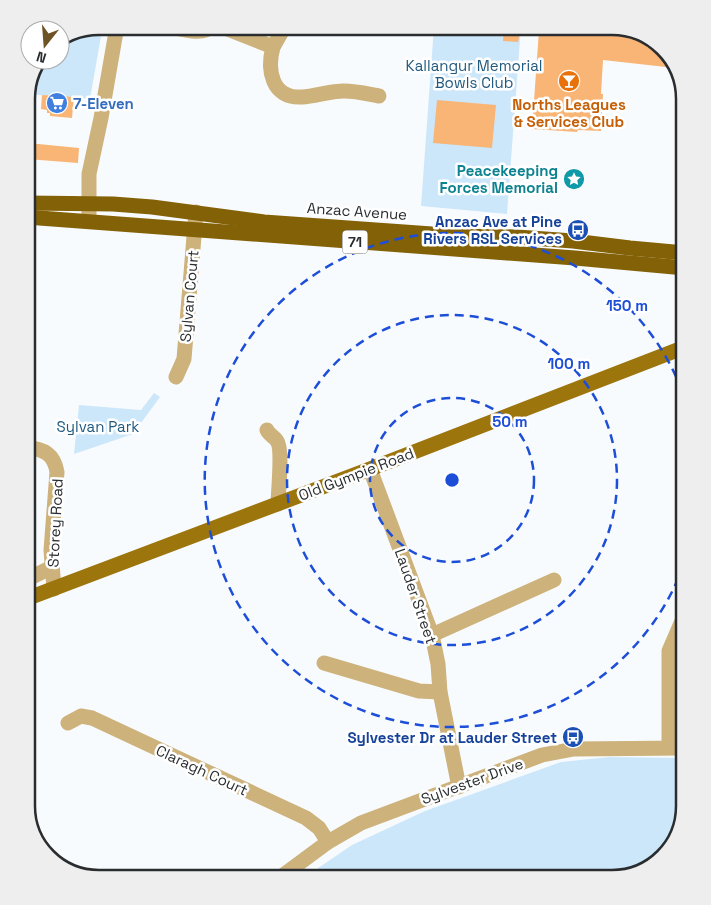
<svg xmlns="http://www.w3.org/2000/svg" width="711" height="905" font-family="'Space Grotesk',sans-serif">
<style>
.green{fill:#cde7fa}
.building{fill:#f8b576}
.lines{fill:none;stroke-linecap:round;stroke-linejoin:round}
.minor{stroke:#cdb27c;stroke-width:15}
.major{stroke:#9d750d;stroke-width:15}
.highway{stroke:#836107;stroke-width:15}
.ring{fill:none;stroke:#1d4ed8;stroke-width:2.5;stroke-dasharray:9 6}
.labels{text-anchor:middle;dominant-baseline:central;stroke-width:5;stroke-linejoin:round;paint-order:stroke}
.shield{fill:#fff;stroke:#6a6c6d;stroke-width:1}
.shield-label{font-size:14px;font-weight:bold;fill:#2a2d2f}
.park-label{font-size:15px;fill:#215a7f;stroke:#fff}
.shop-label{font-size:15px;font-weight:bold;fill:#366cbe;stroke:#fff;text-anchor:start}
.food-label{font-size:15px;font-weight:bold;fill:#c56008;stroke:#fff}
.culture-label{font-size:15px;font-weight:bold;fill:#0d838f;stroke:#fff;text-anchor:end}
.street-label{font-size:15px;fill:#2a2d2f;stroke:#fff}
.transit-label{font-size:15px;font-weight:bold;fill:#164399;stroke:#fff;text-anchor:end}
.rim{fill:none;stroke:#2a2d2f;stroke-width:2.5}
.centre{fill:#1d4ed8;stroke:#fff;stroke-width:2.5}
.ring-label{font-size:15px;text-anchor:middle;font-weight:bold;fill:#1d4ed8;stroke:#fff;stroke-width:5;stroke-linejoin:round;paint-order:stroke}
</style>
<rect width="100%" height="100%" fill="#f8fbfe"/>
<g class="green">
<polygon points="434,26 521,26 507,214 421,206"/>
<polygon points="89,30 101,36 90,99 26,94 43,60 60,60 60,41"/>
<polygon points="154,393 160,397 133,434 74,454 79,405 141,410"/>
<path d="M609,757L685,758C685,797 688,839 653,866C645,872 623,876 612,879H302L352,845L425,811L561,762Z"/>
</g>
<g class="building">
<polygon points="504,26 521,26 518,42 503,41"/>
<polygon points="559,26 616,26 648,36 673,59 675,68 603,60 601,94 603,94 601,131 578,130 577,132 532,129 539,30"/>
<polygon points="42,95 74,97 72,118 50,116 50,113 47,113 47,110 41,109"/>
<polygon points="437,100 496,105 492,148 433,143"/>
<polygon points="28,143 79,148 78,163 27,159"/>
</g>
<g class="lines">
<g class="minor">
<path d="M166,26C179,28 202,37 212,26"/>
<polyline points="220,26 273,47 285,26"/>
<path d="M273,47C267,69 271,99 302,97C316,96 330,91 344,91C356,91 368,94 379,96"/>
<polyline points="89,221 89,174 101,118 117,26"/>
<polyline points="176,377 184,359 196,212"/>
<path d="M267,430C269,435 274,436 277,441C283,449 278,493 278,504"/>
<path d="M26,447C44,449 54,454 57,472L51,550L54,589"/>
<polyline points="370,469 432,635 438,664 440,692 459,787"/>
<polyline points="26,580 52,567"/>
<polyline points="432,635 554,580"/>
<polyline points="324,663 419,691 440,692"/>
<polyline points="68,723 81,716 92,718 306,818 319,828 328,842"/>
<polyline points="669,747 669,651 685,614"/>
<polyline points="278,879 328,842 361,823 542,755 574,749 685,748"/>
</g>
<polyline class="major" points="26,599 370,469 685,347"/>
<g class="highway">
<polyline points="26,203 113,204 152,207 264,222 460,236 517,237 573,241 630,248 685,253"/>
<polyline points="26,217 575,258 685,268"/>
</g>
</g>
<g class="ring">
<circle cx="452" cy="480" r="82"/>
<circle cx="452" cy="480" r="165"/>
<path d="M684 564A247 247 0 1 1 684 396"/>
</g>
<defs>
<g id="bar-disc" transform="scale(1.125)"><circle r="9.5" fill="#e8710a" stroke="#fff"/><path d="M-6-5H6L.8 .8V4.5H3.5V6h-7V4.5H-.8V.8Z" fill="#fff"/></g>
<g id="supermarket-disc" transform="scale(1.125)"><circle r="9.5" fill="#3f7fe0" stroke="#fff"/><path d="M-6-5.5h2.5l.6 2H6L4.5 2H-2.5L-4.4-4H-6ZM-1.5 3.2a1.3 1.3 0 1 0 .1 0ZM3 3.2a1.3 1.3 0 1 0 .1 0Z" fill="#fff"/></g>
<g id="sight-disc" transform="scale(1.125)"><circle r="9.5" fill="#0f9aa8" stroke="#fff"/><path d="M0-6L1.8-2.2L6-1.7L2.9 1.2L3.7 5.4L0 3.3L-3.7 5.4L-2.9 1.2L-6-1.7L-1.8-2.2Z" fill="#fff"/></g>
<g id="bus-disc" transform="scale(1.125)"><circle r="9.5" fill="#1a4fb4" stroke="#fff"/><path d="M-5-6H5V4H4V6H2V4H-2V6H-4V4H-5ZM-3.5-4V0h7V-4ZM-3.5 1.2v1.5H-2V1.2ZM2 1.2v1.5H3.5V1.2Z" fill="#fff"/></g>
</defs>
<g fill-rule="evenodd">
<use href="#bar-disc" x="569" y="81"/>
<use href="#supermarket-disc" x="57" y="103"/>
<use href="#sight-disc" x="574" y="179"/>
<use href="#bus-disc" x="578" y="230"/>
<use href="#bus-disc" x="573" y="737"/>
</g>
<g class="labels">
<rect class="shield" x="342.5" y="230.5" width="25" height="23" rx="4"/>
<g class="shield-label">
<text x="355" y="242">71</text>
</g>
<g class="park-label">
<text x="474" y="65">Kallangur Memorial<tspan x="474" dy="17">Bowls Club</tspan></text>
<text x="98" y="426">Sylvan Park</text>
</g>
<g class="shop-label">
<text x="73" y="103">7-Eleven</text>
</g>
<g class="food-label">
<text x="569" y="104">Norths Leagues<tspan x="569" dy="17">&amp; Services Club</tspan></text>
</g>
<g class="culture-label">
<text x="558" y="170">Peacekeeping<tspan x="558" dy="17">Forces Memorial</tspan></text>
</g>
<g class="street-label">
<text transform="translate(357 211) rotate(4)">Anzac Avenue</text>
<text transform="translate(189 296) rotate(-85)">Sylvan Court</text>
<text transform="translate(356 474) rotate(-21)">Old Gympie Road</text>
<text transform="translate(55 523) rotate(-87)">Storey Road</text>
<text transform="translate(416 596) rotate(71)">Lauder Street</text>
<text transform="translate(202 770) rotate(25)">Claragh Court</text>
<text transform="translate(472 781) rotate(-20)">Sylvester Drive</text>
</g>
<g class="transit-label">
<text x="562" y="221">Anzac Ave at Pine<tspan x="562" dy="17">Rivers RSL Services</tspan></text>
<text x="557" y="737">Sylvester Dr at Lauder Street</text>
</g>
</g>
<path d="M0 0H711V905H0ZM99 35H612A64 64 0 0 1 676 99V806A64 64 0 0 1 612 870H99A64 64 0 0 1 35 806V99A64 64 0 0 1 99 35Z" fill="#eee" fill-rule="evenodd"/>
<path class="rim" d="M99 35H612A64 64 0 0 1 676 99V806A64 64 0 0 1 612 870H99A64 64 0 0 1 35 806V99A64 64 0 0 1 99 35Z"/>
<circle cx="452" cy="480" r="8" class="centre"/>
<g class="ring-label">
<text x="627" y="311">150 m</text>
<text x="569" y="369">100 m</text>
<text x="510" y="427">50 m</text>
</g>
<g transform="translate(45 45) rotate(197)"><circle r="24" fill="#ffffff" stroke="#aaabac"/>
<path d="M0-4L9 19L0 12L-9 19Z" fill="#6d5324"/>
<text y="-8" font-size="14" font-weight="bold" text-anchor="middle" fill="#2a2d2f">N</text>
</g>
</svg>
